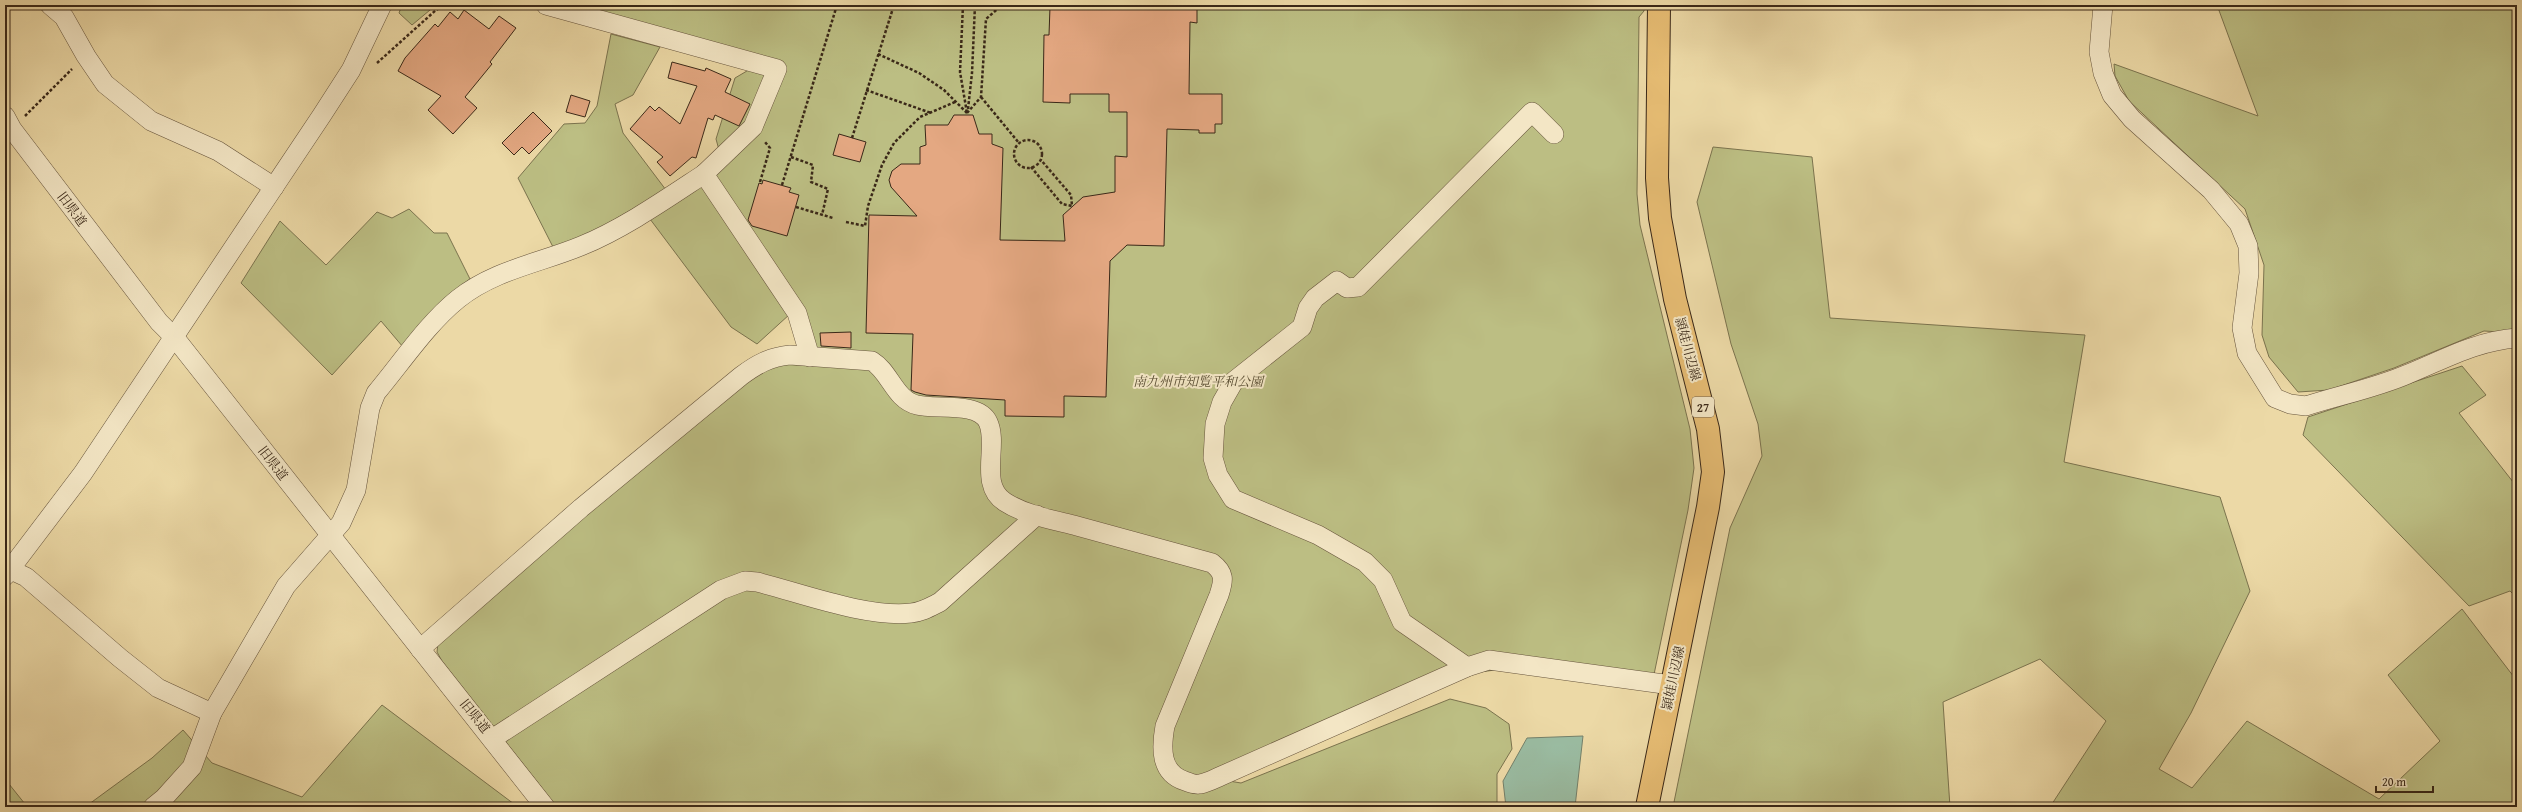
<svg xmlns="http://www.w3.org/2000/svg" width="2522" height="812" font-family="'Gentium Book Plus','Noto Serif JP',serif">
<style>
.green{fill:#bcbe83;stroke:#7b734e}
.water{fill:#9abba1;stroke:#74806a}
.building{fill:#e4a882;stroke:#3a2818}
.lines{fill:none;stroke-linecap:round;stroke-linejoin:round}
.minor-casing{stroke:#66543c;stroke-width:20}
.major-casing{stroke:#3a2818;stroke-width:24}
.path{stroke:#3a2818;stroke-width:2.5;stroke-dasharray:3 2;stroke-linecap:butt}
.minor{stroke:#f3e6c5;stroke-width:19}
.major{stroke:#e6bc73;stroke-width:22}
.labels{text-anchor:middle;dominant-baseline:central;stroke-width:4;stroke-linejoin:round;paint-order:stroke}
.shield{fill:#f3e6c5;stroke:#72614c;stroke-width:1}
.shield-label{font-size:12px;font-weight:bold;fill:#3a2818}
.street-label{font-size:13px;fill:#3a2818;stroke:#f3e6c5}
.park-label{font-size:13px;font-style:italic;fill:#5a4e33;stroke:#f3e6c5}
</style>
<rect width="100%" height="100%" fill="#ecd9a6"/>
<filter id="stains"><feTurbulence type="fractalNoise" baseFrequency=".005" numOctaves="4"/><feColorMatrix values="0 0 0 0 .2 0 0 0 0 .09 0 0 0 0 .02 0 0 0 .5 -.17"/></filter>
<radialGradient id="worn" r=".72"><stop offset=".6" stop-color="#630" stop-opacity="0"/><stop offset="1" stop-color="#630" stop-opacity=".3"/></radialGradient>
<g class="green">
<polygon points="402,5 436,5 412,25 399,13"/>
<polygon points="579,5 1644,5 1644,11 1639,17 1637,194 1640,225 1690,429 1694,468 1688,510 1651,689 1495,670 1472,673 1223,780 1241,783 1450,699 1486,708 1509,724 1512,749 1497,774 1497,807 557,807 442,661 437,652 438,643 593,505 760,371 780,364 821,366 719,186 715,171 719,150 716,139 735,78 752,68"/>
<polygon points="2217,5 2517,5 2517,333 2484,331 2394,368 2329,390 2298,392 2269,357 2262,335 2264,265 2245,209 2129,101 2115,76 2114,64 2258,116"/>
<polygon points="611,34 660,47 633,95 615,104 623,133 666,190 584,237 553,247 518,178 564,124 585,123 597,106"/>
<polygon points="1713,147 1812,157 1830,318 2085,335 2064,462 2220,497 2250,591 2191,713 2159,769 2192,788 2247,721 2379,799 2440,741 2388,675 2462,609 2517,681 2517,807 2050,807 2106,721 2040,659 1943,702 1950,807 1673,807 1730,528 1762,456 1758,424 1731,344 1697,202"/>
<polygon points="704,183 790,314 757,344 731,327 650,219"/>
<polygon points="409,209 434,233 447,233 470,279 440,303 403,347 381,321 332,375 241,283 280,221 326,265 377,212 392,218"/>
<polygon points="2462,366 2486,395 2459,413 2517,487 2517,598 2510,591 2469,606 2303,435 2308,417"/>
<polygon points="382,705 518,807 85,807 152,758 183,730 212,763 302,797"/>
<polygon points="5,779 25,804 24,807 5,807"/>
</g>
<polygon class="water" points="1583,736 1575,807 1506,807 1503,781 1527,738"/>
<g class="building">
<polygon points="1148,5 1197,8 1197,23 1190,22 1189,94 1222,94 1222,124 1215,124 1215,133 1199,133 1199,130 1167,129 1164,246 1127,245 1110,261 1106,397 1064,396 1064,417 1005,416 1005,400 926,395 915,392 911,390 913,334 866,333 869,215 917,216 891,187 889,180 892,171 901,164 920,164 920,147 926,145 925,125 948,125 954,115 973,115 979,134 992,134 992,144 1003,148 1000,240 1065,241 1063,215 1083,197 1115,192 1115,156 1127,157 1127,112 1109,112 1109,94 1070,94 1070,103 1043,102 1044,35 1049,35 1050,7 1128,8 1148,8"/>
<polygon points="464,10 489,29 499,16 516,28 490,62 492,64 465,97 477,108 453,134 428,110 441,96 398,71 405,58 435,24 438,27 450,12 458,19"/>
<polygon points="672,62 705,71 706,68 731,79 725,92 750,104 739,126 715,115 713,120 708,118 696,158 692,157 670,176 657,162 663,157 630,129 650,106 655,111 659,107 680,124 697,86 668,78"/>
<polygon points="571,95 590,101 585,117 566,112"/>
<polygon points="533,112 552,131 529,154 522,147 514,155 502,143"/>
<polygon points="839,134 866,142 860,162 833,155"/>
<polygon points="763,180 791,188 789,192 799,195 787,236 752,226 748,220 759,183 762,184"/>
<polygon points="851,332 851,348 821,346 820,333"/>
</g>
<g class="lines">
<g class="minor-casing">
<g id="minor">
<polyline points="50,5 64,17 86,56 105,84 151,121 218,151 274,187"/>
<polyline points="546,5 777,69 753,127 704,174 797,313 810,357"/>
<path d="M2103,5L2099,52L2103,73L2112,95L2132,119L2211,190L2239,224L2248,246L2249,273L2242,328L2247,353L2275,398L2290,404L2306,406C2340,395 2376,388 2408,374C2445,359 2476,341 2517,338"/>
<polyline points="5,116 12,129 159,322 175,338 545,807"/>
<polyline points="11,570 26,577 120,658 158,688 212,713"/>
<polyline points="5,576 83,473 322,115 351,70 382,5"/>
<path d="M420,649L581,508L741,376C757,364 770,357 790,355L872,361C890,372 895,400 917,405C935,410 978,401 988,422C999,445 978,485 1005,502C1025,515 1054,520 1077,526C1122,538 1167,551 1212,563C1225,573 1224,580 1219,595L1165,726C1161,748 1160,773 1185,781C1190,783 1195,785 1200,784C1207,783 1214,779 1221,776L1467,667L1489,660L1671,685"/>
<polyline points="1467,667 1402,622 1383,580 1365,562 1318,535 1233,499 1218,475 1213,458 1215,424 1222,402 1234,381 1302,327 1308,308 1315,298 1337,281 1347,288 1358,287 1532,112 1554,134"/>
<path d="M492,739L721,590L745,581L757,582C801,593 867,618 911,613C922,612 930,607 940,602L1037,515"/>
<path d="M153,807L164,798L192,767L212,713L286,586L341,523L356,490L370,408L376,393C402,362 427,324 458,299C494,270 540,263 581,246C623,229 666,199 704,174"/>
</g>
</g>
<g class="major-casing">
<polyline id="major" points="1647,807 1708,507 1713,472 1708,429 1675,299 1660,218 1657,178 1659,5"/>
</g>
<g class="path">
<polyline points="963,5 960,72 967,113"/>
<polyline points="878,54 919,73 944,90 967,113"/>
<polyline points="377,63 436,10 445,5"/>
<polyline points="866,90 931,113"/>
<polyline points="981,97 1019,143"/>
<polyline points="968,109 972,73 975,5"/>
<polyline points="967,113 981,97 986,19 1002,5"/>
<polyline points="25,116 72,69"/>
<polyline points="852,138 894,5"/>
<circle cx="1028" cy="154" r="14"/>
<polyline points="791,157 813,165 811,182 828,189 822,215"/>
<polyline points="1031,167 1062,204 1072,206 1071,195 1041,160"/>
<polyline points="760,182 770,148 765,142"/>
<polyline points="782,185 837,5"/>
<polyline points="796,207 833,218"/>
<polyline points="846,222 865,226 868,206 882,165 894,143 920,117 955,102"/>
</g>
<use href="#minor" class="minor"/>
<use href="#major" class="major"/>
</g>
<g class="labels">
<rect class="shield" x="1692" y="397" width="22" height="20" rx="3"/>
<g class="shield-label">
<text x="1703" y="407">27</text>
</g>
<g class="street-label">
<text transform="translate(72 209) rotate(53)">旧県道</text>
<text transform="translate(1688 349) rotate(75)">頴娃川辺線</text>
<text transform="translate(273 463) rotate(52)">旧県道</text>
<text transform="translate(1673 678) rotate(-78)">頴娃川辺線</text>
<text transform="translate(475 716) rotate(51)">旧県道</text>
</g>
<g class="park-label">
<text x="1198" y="381">南九州市知覧平和公園</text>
</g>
</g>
<rect width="2522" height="812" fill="none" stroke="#ecd9a6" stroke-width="20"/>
<rect x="6" y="6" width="2510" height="800" fill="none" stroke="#3a2818" stroke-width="2"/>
<rect x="10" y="10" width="2502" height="792" fill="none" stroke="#3a2818"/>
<path d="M2376 786v6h57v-6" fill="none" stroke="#3a2818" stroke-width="2"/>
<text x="2382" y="786" font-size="12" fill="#3a2818" stroke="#f3e6c5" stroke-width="3" paint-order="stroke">20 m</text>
<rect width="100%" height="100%" filter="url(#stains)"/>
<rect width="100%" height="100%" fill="url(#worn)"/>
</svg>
